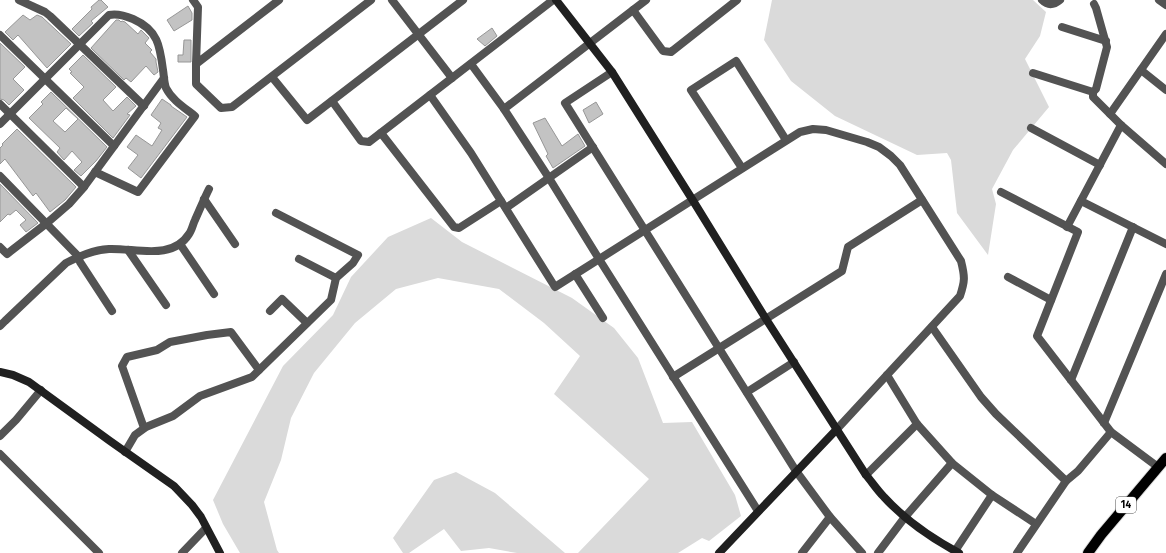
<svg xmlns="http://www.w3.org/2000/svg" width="1166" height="553" font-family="'Fira Sans',sans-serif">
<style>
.green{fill:#dadada}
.building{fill:#c3c3c3;stroke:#979797;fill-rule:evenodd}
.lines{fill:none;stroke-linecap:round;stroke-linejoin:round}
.primary-casing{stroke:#dbdbdb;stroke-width:12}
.street{stroke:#535353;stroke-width:8}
.secondary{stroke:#202020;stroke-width:8}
.primary{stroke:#000;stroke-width:10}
.labels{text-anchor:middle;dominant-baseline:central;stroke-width:3;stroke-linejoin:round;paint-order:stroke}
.shield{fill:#fff;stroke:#4c4c4c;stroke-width:1}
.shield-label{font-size:10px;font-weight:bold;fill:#000}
</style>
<rect width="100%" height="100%" fill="#fff"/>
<g class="green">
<polygon points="772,0 1033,0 1046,12 1040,36 1025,59 1049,107 1013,150 992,189 996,204 988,255 957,213 951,160 947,153 917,155 835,116 791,81 764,40"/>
<polygon points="431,218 462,242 572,298 614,328 638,358 663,423 692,422 735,495 741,516 709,541 702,538 678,553 578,553 649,479 554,394 580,356 544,323 499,289 438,278 396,289 355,323 314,373 291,418 281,460 264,502 277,550 279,553 240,553 223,524 213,500 283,366 333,315 351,277 388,237"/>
<polygon points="456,472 495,493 565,553 517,553 489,548 461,551 444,529 409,553 403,553 393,538 434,480"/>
</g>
<g class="building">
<polygon points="99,0 101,0 108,7 91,21 93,23 79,36 72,29 92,9 91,7"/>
<polygon points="188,6 192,13 192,20 174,31 167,20"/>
<polygon points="23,15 30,20 37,15 42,17 71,44 47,68 18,35 13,40 5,32"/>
<polygon points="116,20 119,20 121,22 122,21 125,22 138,34 141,30 149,38 145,43 152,50 150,52 156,59 156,62 158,72 154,75 146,66 131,82 126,78 124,80 91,48"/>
<polygon points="492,28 497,36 485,46 477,39"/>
<polygon points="184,40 191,40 191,62 178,62 178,55 183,55"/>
<polygon points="0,43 25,67 13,79 24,90 9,105 4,100 0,99"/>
<polygon points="83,55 116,87 103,100 113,111 127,97 136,106 127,114 130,115 113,138 73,98 84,87 70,73 72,72 69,69"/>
<path d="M51,92L107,147L96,161L81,176L74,170L82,162L72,151L64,160L57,152L60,148L29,118L43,104L41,102ZM66,108L78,119L65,132L53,121Z"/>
<polygon points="162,99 171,105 171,106 187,117 141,178 128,168 138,155 127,147 136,135 152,146 162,130 158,128 161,123 151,115"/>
<polygon points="596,102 603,114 589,123 583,110"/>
<polygon points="545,118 562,146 578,134 585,146 553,168 546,156 548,154 533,123"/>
<polygon points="17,129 76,187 65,200 50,212 36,193 33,196 5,159 0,164 0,148 3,145 2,144"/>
<polygon points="0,184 38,223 26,232 20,225 26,220 16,210 10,215 8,214 0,222"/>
</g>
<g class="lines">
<g class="primary-casing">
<polyline id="primary" points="1088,553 1101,535 1166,458"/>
</g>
<g class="street">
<polyline points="19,0 45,12 50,16 144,106"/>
<polyline points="193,0 198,7 196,64 279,0"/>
<polyline points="392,0 452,78"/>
<polyline points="646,0 504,109 549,178 599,259 758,511"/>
<path d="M1042,0C1048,6 1054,5 1060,0"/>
<polyline points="1159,0 1166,5"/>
<polyline points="1094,4 1096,8 1107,47 1096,89 1093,92 1093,97 1110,114"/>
<polyline points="633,10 663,51 671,52 737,0"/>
<polyline points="1062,27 1106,41"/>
<polyline points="1166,34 1110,114 1121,125 1166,164"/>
<polyline points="0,35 114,146"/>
<polyline points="196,64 196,84 221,108 232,107 371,0"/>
<polyline points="471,64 504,109"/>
<polyline points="1141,70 1166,90"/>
<polyline points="612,72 565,103 796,471 830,517 862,553"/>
<polyline points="1033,73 1093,92"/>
<polyline points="272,77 307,120 463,0"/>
<path d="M430,95L471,153L555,287L800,132L813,129L826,130L867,142L879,147L891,156L900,165L961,261C965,277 965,281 960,296L837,429"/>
<polyline points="332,101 361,141 369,142 553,0"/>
<polyline points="0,104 84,187"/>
<path d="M0,124L109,15C118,13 126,16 133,19C158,30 160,46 163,70C164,76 164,83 166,88C172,100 185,108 195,116L138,192L95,172"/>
<polyline points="1031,128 1100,165"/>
<polyline points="381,133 454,227 459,228 501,201"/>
<polyline points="742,168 691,90 736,61 786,140"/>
<polyline points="0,176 78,256 80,262 112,311"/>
<polyline points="1001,192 1078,232 1037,336 1111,432 1158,467"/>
<polyline points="204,199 235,244"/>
<polyline points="1081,201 1166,244"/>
<polyline points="506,208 593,147"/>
<polyline points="1067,227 1121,125"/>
<polyline points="180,244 214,294"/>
<polyline points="0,247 7,254 47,223 69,204 84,187 164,78"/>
<polyline points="128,250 166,305"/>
<polyline points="299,259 336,278"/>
<polyline points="575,274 603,318"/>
<polyline points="1008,277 1051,300"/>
<polyline points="270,311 282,299 307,323"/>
<path d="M0,326L5,321L66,263C80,256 93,250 109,249C136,248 172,261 189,234C192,230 193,224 195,220C200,209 204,199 209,189"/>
<polyline points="932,327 981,397 996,414 1066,481"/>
<polyline points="887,375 917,424 952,463 992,495 1036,524"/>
<polyline points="673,377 842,271 848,247 922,200"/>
<polyline points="1071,380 1133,227"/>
<polyline points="747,392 794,362"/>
<polyline points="1104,423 1166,274"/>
<polyline points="144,428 122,366 127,357 157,350 170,342 207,335 231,332 259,370"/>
<polyline points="0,436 16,420 41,390"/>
<polyline points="125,452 135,435 146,427 173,416 200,396 252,377 331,300 336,278 353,263 358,255 276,213"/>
<polyline points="0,454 99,553"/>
<polyline points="866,475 917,424"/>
<polyline points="955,551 992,495"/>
<polyline points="182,553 206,528"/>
<polyline points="802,553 830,517"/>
<polyline points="878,553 905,517 952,463"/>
<polyline points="1017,553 1066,481 1078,471 1111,432"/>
</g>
<g class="secondary">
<path d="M556,0L612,72L692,199L766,319L866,475C872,482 877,490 884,497C905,520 931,538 959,553"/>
<polyline points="0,372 13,375 29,382 110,441 174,486 192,505 201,517 220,553"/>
<polyline points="719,553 837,429"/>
</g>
<use href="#primary" class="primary"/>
</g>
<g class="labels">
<rect class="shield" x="1116" y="497" width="20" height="16" rx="3"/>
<g class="shield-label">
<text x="1126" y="505">14</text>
</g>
</g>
</svg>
